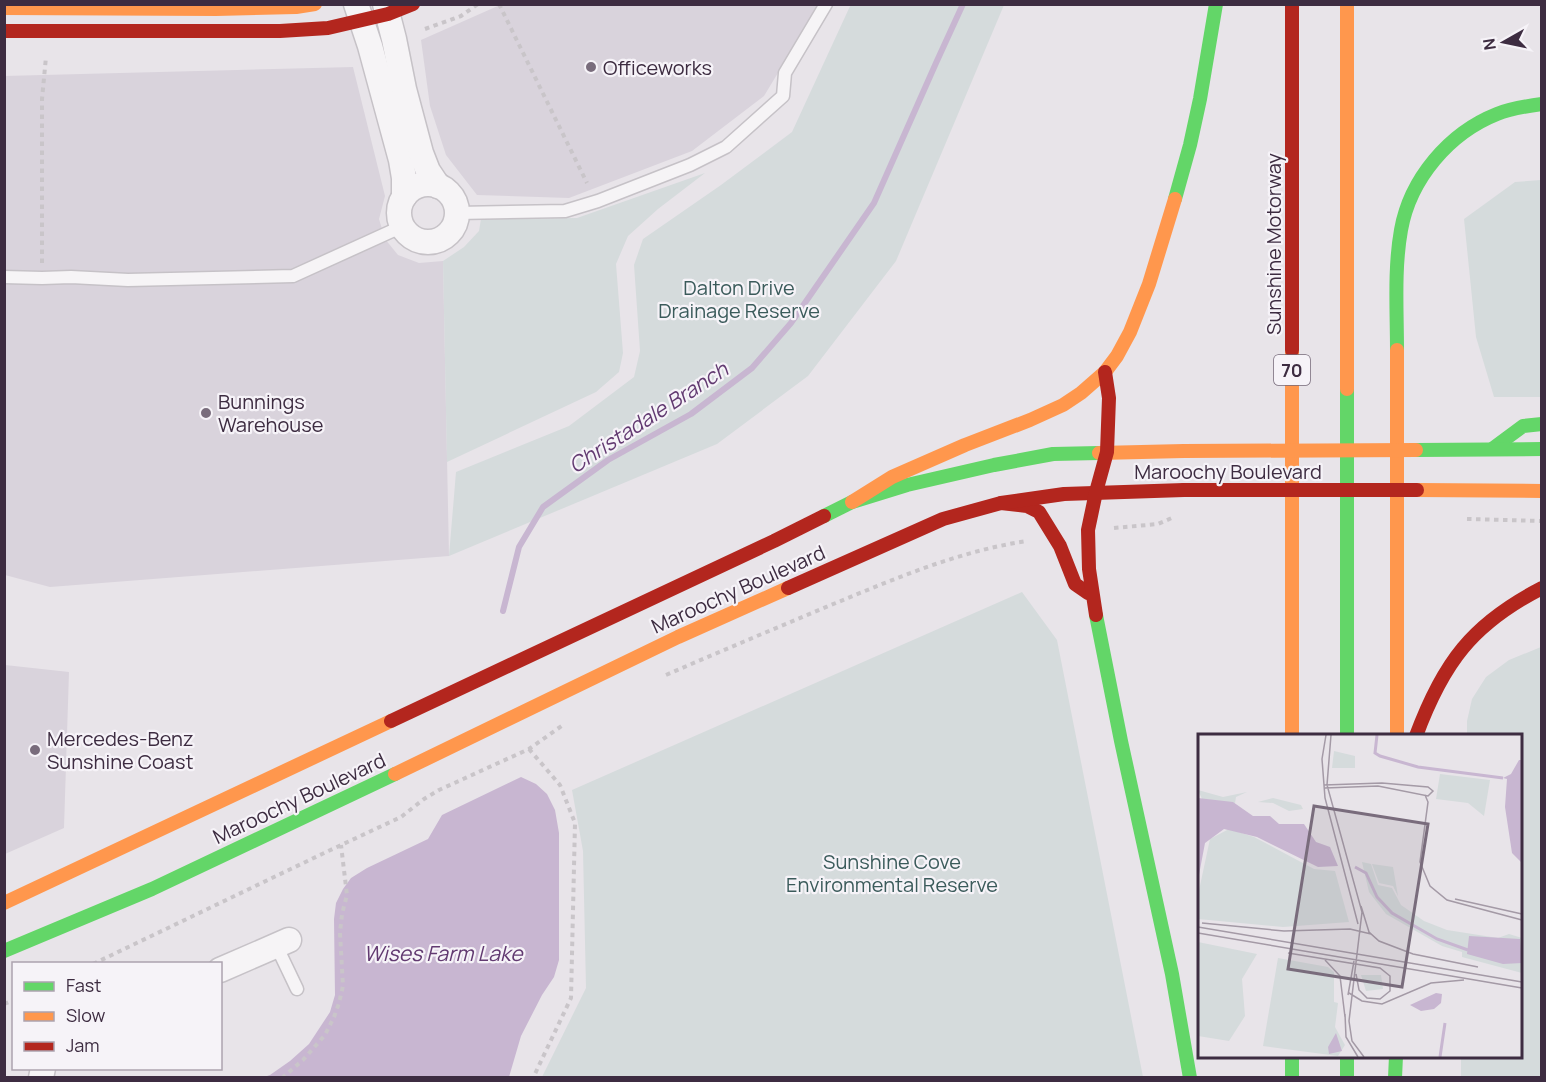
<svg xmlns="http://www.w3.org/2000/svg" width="1546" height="1082" font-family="Manrope,sans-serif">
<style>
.built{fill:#d9d3dc}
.green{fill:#d5dbdc}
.water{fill:#c8b6d1}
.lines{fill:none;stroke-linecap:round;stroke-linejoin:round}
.stream{stroke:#c8b6d1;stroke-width:6}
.lane-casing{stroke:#c6c2c7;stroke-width:15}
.street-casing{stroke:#c6c2c7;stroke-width:27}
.path{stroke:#c9c5c9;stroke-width:4;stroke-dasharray:4.5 4.5;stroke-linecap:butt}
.lane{stroke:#f6f4f6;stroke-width:12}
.street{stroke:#f6f4f6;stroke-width:24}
.fast{stroke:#63d668;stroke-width:14}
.slow{stroke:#ff974d;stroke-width:14}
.jam{stroke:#b3261e;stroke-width:14}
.slow-bridge{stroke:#ff974d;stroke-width:14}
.jam-bridge{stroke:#b3261e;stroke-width:14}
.poi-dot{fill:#796c7c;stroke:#f6f3f8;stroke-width:2}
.labels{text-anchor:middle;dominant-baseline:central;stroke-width:4.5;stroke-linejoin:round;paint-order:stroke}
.shield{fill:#f6f3f8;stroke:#746878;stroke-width:1.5}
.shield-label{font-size:18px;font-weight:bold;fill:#3d2c41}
.poi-label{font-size:20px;fill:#3d2c41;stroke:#f6f3f8;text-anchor:start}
.street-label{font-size:20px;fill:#3d2c41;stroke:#f6f3f8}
.park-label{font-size:20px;fill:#3b5b5b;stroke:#f6f3f8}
.water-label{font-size:21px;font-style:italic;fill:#623a71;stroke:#f6f3f8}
.inset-river{fill:none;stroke:#c8b6d1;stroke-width:3}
.inset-road{fill:none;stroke:#a49aa6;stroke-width:1.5}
.view{fill:#796c7c;fill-opacity:0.15;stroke:#796c7c;stroke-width:3}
.inset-edge{fill:none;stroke:#3d2c41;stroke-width:3}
</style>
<rect width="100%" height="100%" fill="#e8e4e9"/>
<g class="built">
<polygon points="500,5 501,4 819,5 764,96 692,151 569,198 477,195 446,155 430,106 421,40"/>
<polygon points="353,67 385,196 379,219 385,239 398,255 419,263 443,261 449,556 50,587 5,575 4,76"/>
<polygon points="5,665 69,672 64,828 5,854"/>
</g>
<g class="green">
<polygon points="851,4 1004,5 896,261 808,376 717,444 449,556 456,472 569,426 634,377 640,351 634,265 643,239 721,185 792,132"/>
<polygon points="705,173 658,209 628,236 616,264 623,353 619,372 596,392 447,462 443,261 464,247 479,231 481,219 577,218"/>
<polygon points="1541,180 1541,397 1494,397 1476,337 1464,219 1515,182"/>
<polygon points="1022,592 1057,640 1143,1077 542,1077 586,988 583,851 572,790"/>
<polygon points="1541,647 1541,1077 1461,1077 1461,1057 1520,1056 1520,736 1467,735 1467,721 1472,699 1486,677 1509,660"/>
</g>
<polygon class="water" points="521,777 536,784 547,794 555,810 559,833 559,960 554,977 542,995 521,1036 509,1077 264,1077 270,1075 290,1061 309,1044 330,1012 335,995 334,919 336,903 343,889 351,878 367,868 428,839 442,815"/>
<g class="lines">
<polyline class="stream" points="503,611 519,547 543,507 608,460 691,414 752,368 791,323 874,203 936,63 963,4"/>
<g class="lane-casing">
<g id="lane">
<polyline points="457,213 565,211 598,201 690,165 726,147 783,96 785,73 826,4"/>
<polyline points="4,277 42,278 71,277 128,280 293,276 403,226"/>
<polyline points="276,945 297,989"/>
</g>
</g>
<g class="street-casing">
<g id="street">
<polyline points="356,4 370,46 401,160 404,178 404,197"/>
<polyline points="385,4 394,39 404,89 421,153 428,171 438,186"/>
<circle cx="428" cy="213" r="29"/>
<polyline points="220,970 289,940"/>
<polyline points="41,1078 43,1068"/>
</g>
</g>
<g class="path">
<polyline points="499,4 587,183"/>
<polyline points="425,29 461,16 478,4"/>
<polyline points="42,263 42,99 46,57"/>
<polyline points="1467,519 1542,521"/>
<polyline points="1114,528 1158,524 1174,517"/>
<path d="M666,675C721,651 776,628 831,605C894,579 959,551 1027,541"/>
<polyline points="529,749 560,785 575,823 571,998 533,1078"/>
<polyline points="93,964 322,854 401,817 424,799 439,790 529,749 563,725"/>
<polyline points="4,1004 14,1000"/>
<polyline points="282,1078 303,1060 325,1035 334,1017 339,1003 343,986 340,933 342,914 347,895 341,845"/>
</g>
<use href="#lane" class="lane"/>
<use href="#street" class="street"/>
<g class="fast">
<polyline points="1175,199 1190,145 1200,99 1216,4"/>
<path d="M1397,350C1397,310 1394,269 1401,230C1410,179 1449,133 1497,114C1512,108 1527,106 1542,104"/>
<polyline points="1347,389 1347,736"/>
<polyline points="1492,449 1523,426 1542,424"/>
<polyline points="1416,450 1542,449"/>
<polyline points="824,516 852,502 907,485 994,465 1053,454 1099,453"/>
<polyline points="1096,615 1121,741 1172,974 1190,1078"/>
<polyline points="4,951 152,889 395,774"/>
<polyline points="1292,1056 1292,1078"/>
<polyline points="1347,1056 1347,1078"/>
<polyline points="1395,1078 1396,1056"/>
</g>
<g class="slow">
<polyline points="1347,4 1347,389"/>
<polyline points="4,8 216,9 296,7 315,4"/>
<polyline points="1292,350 1292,736"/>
<polyline points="1397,350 1397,736"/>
<polyline points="1099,453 1184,451"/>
<polyline points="1417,490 1542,491"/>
<polyline points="852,502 892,477 965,445 1030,420 1063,405 1081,393 1105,372 1117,356 1130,332 1149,284 1175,199"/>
<polyline points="395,774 678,637 788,588"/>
<polyline points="4,903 391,721"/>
</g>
<g class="jam">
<polyline points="1292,4 1292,350"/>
<polyline points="4,31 280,31 328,28 388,14 413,4"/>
<polyline points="1001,503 1027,506 1039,512 1060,546 1075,584 1088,593"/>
<polyline points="788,588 943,519 1001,503 1064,494 1184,490"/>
<polyline points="1096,615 1089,569 1088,530 1096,492 1107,452 1109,398 1105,372"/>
<polyline points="391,721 774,541 824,516"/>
<path d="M1416,736C1443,663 1472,624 1542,588"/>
</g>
<polyline class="slow-bridge" points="1184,451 1416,450"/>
<polyline class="jam-bridge" points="1184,490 1417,490"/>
</g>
<g class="poi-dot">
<circle cx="591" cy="67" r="6"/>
<circle cx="206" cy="413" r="6"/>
<circle cx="35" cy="750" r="6"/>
</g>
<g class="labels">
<rect class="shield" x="1274" y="355" width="36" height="30" rx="4.5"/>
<g class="shield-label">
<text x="1292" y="370">70</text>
</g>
<g class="poi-label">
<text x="603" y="67">Officeworks</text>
<text x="218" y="401">Bunnings<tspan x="218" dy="23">Warehouse</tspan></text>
<text x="47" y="738">Mercedes-Benz<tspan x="47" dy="23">Sunshine Coast</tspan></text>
</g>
<g class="street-label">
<text transform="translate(1273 244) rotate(-90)">Sunshine Motorway</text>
<text x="1228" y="471">Maroochy Boulevard</text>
<text transform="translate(738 589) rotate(-24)">Maroochy Boulevard</text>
<text transform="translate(299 798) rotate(-25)">Maroochy Boulevard</text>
</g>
<g class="park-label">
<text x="739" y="287">Dalton Drive<tspan x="739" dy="23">Drainage Reserve</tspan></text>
<text x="892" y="861">Sunshine Cove<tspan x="892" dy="23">Environmental Reserve</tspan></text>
</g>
<g class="water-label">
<text transform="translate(648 417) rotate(-33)">Christadale Branch</text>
<text x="443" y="953">Wises Farm Lake</text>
</g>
</g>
<g transform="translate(1198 734)">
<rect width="324" height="324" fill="#e8e4e9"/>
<path d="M136,17L157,22V34H134ZM242,40L292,46L286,82L270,69L238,65ZM0,56L25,63L49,58L38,63L37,69L4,65ZM75,64L103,71L105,75L91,77L75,69L60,68ZM31,95L56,103L116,135L137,137L151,188L85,193L0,185V161L12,105ZM164,128L173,130L180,151L194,154L203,171L226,187L249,196L300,204L311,200L324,204V239L264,223V218L244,212L188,180L171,158ZM174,130L195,133L200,162L195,152L181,149ZM0,208L59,220L44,245L47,282L31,307L0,302ZM80,224L130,233L136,238V268L140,269L137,293L147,311L140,322L65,312ZM163,241H183L185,255L168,257Z" fill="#d5dbdc"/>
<path d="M321,26H324V129L314,119L307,73L309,45L305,44L313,40ZM0,64L35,68L55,82H72L81,90H106L118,108L132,113L140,132L120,133L59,103L26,95L7,109L0,146ZM271,202L322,205L324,229L305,230L269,220ZM238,259L244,260L243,269L236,275L223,277L212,271ZM138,299L144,317L131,320L130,313Z" fill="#c8b6d1"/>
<path class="inset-river" d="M179,1L177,19L182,22L220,33L305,44M157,133L168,139L179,163L194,179L239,205L270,216M242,323L247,289"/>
<path class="inset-road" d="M128,1L124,25L127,64L160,190M133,1L129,51L164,178L151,287L154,307L166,323M126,51L184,49L230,53L235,57L230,62L180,52L127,54M227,61L230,68L222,128L232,152L249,166L324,186M257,165L324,180M163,172L171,198L181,207L215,220L280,233M4,189L86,197L152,195L173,200M0,193L324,248M0,199L324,254M90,219L182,234L192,242V257L182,265L169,264L161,256L158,240M127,226L142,242L147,283M151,259L164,267L184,270L233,249L266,246M150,261L156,227M147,280L148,303L160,323"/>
<path class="view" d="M116,72L230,90L204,253L90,235Z"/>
<rect width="324" height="324" class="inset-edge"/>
</g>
<rect width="1546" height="1082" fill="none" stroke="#3d2c41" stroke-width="12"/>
<rect x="12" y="962" width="210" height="108" fill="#f6f3f8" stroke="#aca3af" stroke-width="1.5"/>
<rect x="24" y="982" width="30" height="9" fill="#63d668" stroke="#aca3af" stroke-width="1.5"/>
<text x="66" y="992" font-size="18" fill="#3d2c41">Fast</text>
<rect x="24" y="1012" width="30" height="9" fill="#ff974d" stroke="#aca3af" stroke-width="1.5"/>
<text x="66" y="1022" font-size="18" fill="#3d2c41">Slow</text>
<rect x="24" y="1042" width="30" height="9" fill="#b3261e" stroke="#aca3af" stroke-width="1.5"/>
<text x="66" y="1052" font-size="18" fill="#3d2c41">Jam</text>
<g transform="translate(1504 42) rotate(261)" stroke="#f6f3f8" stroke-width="4.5" paint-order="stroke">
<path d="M0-4.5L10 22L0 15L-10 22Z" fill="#3d2c41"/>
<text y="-9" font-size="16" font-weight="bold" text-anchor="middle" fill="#3d2c41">N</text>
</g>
</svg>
